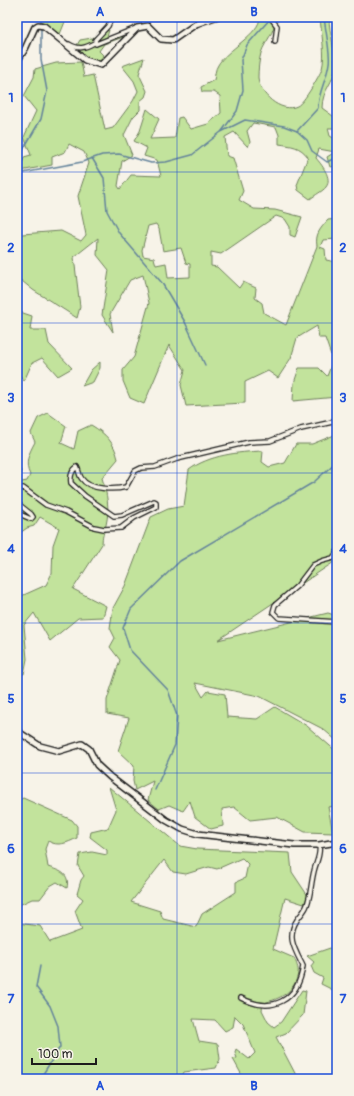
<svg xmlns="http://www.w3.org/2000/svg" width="354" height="1096" font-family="Pangolin,sans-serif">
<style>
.green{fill:#c2e39c;stroke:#6f805c;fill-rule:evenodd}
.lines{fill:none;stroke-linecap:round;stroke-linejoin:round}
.stream{stroke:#63839b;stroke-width:1.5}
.street-casing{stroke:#1c1c1c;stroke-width:6}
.secondary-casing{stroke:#1c1c1c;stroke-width:8}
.street{stroke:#f7f3e8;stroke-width:3.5}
.secondary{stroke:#f7f3e8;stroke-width:5}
.grid{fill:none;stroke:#1d4ed8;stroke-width:1;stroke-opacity:0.55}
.neatline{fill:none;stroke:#1d4ed8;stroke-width:1.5}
.grid-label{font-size:13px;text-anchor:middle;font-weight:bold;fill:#1d4ed8}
</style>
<rect width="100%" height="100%" fill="#f7f3e8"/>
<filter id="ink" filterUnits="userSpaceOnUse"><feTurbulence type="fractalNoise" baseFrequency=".025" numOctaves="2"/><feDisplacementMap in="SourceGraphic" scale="8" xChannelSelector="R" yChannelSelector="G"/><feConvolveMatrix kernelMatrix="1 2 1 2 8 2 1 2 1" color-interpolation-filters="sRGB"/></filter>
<g filter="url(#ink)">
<g class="green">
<polygon points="36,17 67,17 60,34 63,38"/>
<path d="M260,17H275C275,34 266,39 261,53C259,60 258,70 258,77C258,93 281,114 297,106C304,103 319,76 322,69C326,54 321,33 320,17H329C329,34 336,51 335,67C335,82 322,89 322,108L337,119V128H328L330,136L337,140V166L330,167L327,157L335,152L319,149L316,158C321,164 333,178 326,187C323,191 315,195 310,199L298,190L297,185L308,157C300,146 292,146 279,144V135L276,127L253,123L247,131L250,142L248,147L234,132L225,137L227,156L233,158L243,191L239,200L254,209L275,210L302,217L295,237L290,235V227L285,219L276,216L221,254L211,252V266L217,267L239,288L243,282L256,288L255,298L262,303L264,313L286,325L317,246C315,234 320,229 328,220L337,219V239L323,240L320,247L325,249L326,260L336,262L334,270L337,276V397L293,401L294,383L299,368H319L327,376L333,361L325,338H319L317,326L297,338L291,358L278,378L268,371L245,382V403L186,406L181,385L185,370L169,345L144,404L130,398L123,381V370L134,357L149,303L143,275L130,280L110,314L113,332L102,315L109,270L97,255L98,238L74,257L80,307L77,318L33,290L17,277V248L22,234L61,231L81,241L86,235L78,196L89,163L84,152L69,144L65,152L52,157V165L20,171L24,157L31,155L24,137L36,111L24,96L34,77L35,69L56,63L81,62L84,77L93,75L105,130L113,128L133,101L138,91L134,81L122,66L144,58L139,74L147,91L145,97L140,101V110L133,117L124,135L132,155L122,161L118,186L120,189L131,175L161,176L157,160L144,156L147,148L134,141L140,131L147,109L159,119L150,139L175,138L178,118L182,117L191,129L208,124L221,113L220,96L214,92H202L201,87L214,80C215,76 215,69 218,65C226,50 260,34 260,17ZM156,224L159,229L163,251L181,248L186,263L190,264V277L168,278L166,263L156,265L154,258L143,256L142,250L148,226Z"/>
<polygon points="109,30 107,37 126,36 104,44 99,51 103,55 100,63 90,61 74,50 80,40 92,38"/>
<polygon points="17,311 32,316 30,330 46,330 49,344 72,368 58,376 42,358 32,363 24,381 17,371"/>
<polygon points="100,362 100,368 93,382 82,386 91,370"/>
<path d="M48,413L66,426L61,443L74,449L78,431L91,425C106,434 114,442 118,459L102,478C107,494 110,508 106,525C104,532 102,536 102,544L73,589L106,606L103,617L78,618L50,641L34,613L24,625L27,659L24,674L17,673V598L46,585L52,573L53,545L59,528L40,517L34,526L27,528L17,535V465L21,471L18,478L22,482L27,481L30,475C24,463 29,453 35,442L31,433L38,418Z"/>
<path d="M337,434V560L218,640L328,613L337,616V741L323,729L259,696L195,683L203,697L208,691L225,694L227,717L257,719L275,707L307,726L337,752V806L328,807L333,833L305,832L277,817L250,820L234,807L222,809L223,826L211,829L195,817L190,801L183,811L169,805L159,809L148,800L153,781L135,790L133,781L134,766L118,751L129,718L107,714V700L120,660L110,647L115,638L110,628L113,608L125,586L151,517L168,509L184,506L189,470C209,455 238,452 263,451L262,462L269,467L285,463L296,444H312Z"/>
<path d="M109,787L180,846L197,849L290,853L292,872L308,896L304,904L285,898L273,949L294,958C296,962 299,969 298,973C295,992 280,999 263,1003L262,1010L268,1022L274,1027L281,1022L302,990L306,991L303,1015L286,1033L276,1037L298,1079H244L233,1059L237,1058L235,1053L236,1049L249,1059L255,1053L243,1024L235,1016L233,1027L225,1031L215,1020L193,1019L199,1041L218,1044L220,1059L216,1068L184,1072L181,1079H17V923L40,926L50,942L82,930L75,911L83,899L77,894L81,880L84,876L78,866L80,854L92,852L107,855V850L90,837L91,832L108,828L116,810ZM242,858L248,864L245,878L236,882V892L202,914L196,927L163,919L160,911L131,902L164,860L173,872L186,874L209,867L217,869Z"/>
<path d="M23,798L72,820L77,826V838C67,843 58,847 48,841L45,849L48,867C60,871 70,873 67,888L57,882L50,886L40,899H32L19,905L17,903V801Z"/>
<path d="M333,947H337C337,960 334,975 337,986L333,990L321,984L323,978L314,973L311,966L314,962L307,956Z"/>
</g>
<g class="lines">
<g class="stream">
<polyline points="41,23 41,17"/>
<polyline points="222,131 237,111 243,90 241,60 247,45 270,19"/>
<path d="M297,131L318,108C318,92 327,80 329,63C331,55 325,28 324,17"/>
<polyline points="92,158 104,178 107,211 119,233 162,283 185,322 205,365"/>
<polyline points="17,160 41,119 47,91 41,59 41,27"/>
<polyline points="17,176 23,173 82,162 102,155 119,154 151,163 166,162 192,155 221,132 245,120 284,126 297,131 307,140 312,151 327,162 337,157"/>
<polyline points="17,362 18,364"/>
<polyline points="155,790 175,745 177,716 168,690 130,650 123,628 131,609 180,561 314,482 337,461"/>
<polyline points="37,1079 43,1074 60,1047 58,1026 50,1006 36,987 40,966"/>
</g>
<g class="street-casing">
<g id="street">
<polyline points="112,17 108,26 95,40 96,44 136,28"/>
<polyline points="270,17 277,26 275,42"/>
<polyline points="198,24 218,17"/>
<path d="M69,44C79,50 85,48 94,43"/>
<path d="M17,488H23L46,505L66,512L94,527L104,529L121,528L134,518L156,507V502L154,501L122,515L114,516L85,496L71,483C70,476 71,471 77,467C79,470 79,476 82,479C89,490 115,490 126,487L135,471L141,468L155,467L177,459L249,442L270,441L301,429L337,421"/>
<polyline points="17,503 31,514 33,517 31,519 17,513"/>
<polyline points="337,552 333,558 322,561 313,565 297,586 275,605 273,612 279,618 337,622"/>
<path d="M241,998C272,1014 298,1001 303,966C295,950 286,937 297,920C300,915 305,911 307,905C311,894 311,883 314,871C316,862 321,855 319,845"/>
</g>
</g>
<g class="secondary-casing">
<g id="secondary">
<polyline points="17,61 25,49 35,27 38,25 44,26 85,60 101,65 137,28 148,26 161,39 173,40 206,17"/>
<polyline points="17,731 40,746 59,751 82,744 89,749 97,765 110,777 166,820 182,829 198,834 294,845 319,845 337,842"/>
</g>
</g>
<use href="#street" class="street"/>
<use href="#secondary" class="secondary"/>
</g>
</g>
<path class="grid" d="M177,17V1079M17,172H337M17,323H337M17,473H337M17,623H337M17,773H337M17,924H337"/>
<rect width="354" height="1096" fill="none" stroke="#f7f3e8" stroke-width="44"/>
<path d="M32 1058v6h64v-6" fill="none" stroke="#1c1c1c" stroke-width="2"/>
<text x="38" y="1058" font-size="12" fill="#1c1c1c" stroke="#f7f3e8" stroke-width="3" paint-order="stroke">100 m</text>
<rect x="22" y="22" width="310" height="1052" class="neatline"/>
<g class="grid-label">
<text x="100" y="16">A</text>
<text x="254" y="16">B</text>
<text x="11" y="102">1</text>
<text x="343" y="102">1</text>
<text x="11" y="252">2</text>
<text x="343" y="252">2</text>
<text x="11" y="402">3</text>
<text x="343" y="402">3</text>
<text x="11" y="553">4</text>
<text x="343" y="553">4</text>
<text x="11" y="703">5</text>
<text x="343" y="703">5</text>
<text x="11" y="853">6</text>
<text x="343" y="853">6</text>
<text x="11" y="1003">7</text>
<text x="343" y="1003">7</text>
<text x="100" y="1090">A</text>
<text x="254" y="1090">B</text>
</g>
</svg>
